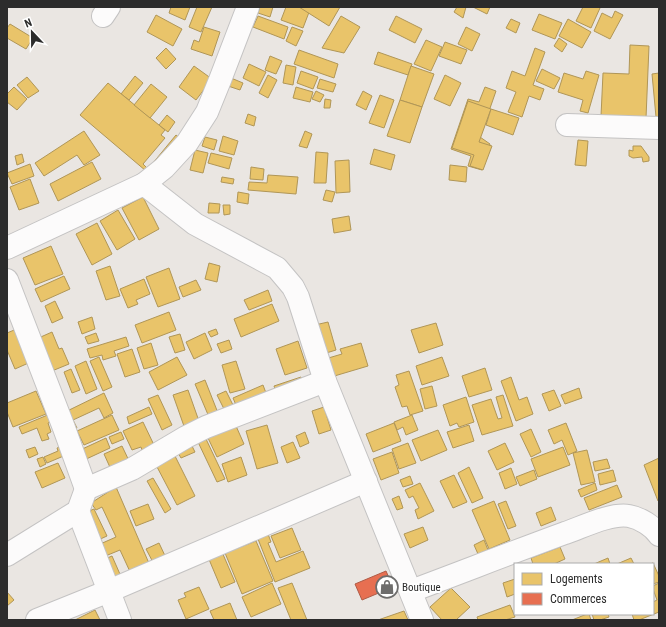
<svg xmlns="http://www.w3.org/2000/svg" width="666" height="627" font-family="'Roboto Condensed',sans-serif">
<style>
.homes{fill:#e9c46a;stroke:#b09657}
.shops{fill:#e76f51;stroke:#af5b46}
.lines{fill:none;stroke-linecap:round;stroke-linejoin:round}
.minor-casing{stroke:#c4c3c3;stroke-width:24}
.minor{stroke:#fcfbfb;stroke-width:22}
.labels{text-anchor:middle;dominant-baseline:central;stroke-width:4;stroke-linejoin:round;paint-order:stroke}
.poi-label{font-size:11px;fill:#2c2c2c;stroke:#fff;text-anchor:start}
</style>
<rect width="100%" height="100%" fill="#eae6e2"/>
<g class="homes">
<polygon points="171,7 190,7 185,20 169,13"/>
<polygon points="197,7 212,7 201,32 189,27"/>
<polygon points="260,7 273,7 270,17 258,13"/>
<polygon points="286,7 311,7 303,28 281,20"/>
<polygon points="299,7 340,7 329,26"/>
<polygon points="457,7 466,7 463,18 454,12"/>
<polygon points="473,7 490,7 487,14"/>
<polygon points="583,7 597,7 600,8 591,28 576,21"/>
<polygon points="615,11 623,15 610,39 594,31 602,13 612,18"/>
<polygon points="539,14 562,23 555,39 532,30"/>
<polygon points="156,15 182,29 173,46 147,32"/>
<polygon points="258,16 288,27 284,39 253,27"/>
<polygon points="341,16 360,27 344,53 322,48"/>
<polygon points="396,16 422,29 415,43 389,30"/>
<polygon points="511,19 520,23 516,33 506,28"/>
<polygon points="568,19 591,32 582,48 559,36"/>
<polygon points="10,24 33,38 26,49 7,38 7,28"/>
<polygon points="204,27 220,32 212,56 191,49 194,40 199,42"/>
<polygon points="292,27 303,31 296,46 286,41"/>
<polygon points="466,27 480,34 472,51 458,44"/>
<polygon points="559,38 567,44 562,52 554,46"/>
<polygon points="426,40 442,47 431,71 414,64"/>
<polygon points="445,42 467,50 461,64 439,56"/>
<polygon points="630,45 649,46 646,118 601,116 603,73 629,74"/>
<polygon points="166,48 176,59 166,69 156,58"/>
<polygon points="535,48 545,52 533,85 544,89 540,100 529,96 522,117 508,112 516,92 506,88 512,71 525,76"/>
<polygon points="299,50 338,64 334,78 294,64"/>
<polygon points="378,52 412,64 408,75 374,64"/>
<polygon points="270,56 282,61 276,74 265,70"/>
<polygon points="249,64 266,72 259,86 243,78"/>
<polygon points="286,65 296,67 293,85 283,83"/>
<polygon points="194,66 212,79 196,100 179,87"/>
<polygon points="411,66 434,74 422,107 400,100"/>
<polygon points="542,69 560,78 554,89 536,81"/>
<polygon points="301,71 318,77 313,89 297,83"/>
<polygon points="586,71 599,75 588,113 580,111 583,100 558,92 564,73 583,79"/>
<polygon points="659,73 659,116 656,117 652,74"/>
<polygon points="268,75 277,80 268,98 259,93"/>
<polygon points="445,75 461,83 450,106 434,99"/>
<polygon points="135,76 143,83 129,100 121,94"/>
<polygon points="27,77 39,91 28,98 17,85"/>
<polygon points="231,78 243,83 240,90 228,86"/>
<polygon points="320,79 336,84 333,92 317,88"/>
<polygon points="108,83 165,130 161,135 165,138 143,164 148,169 146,171 80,115"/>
<polygon points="151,84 167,97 150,118 134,105"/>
<polygon points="14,87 27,99 17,110 7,102 7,94"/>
<polygon points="296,87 313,92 310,102 293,98"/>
<polygon points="485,87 496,91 480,137 490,144 482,170 468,166 471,156 451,149 468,99 479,102"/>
<polygon points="316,91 324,95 320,102 312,99"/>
<polygon points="363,91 372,96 366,110 356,105"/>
<polygon points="380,95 394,100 384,128 369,123"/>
<polygon points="325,99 331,100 330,108 324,108"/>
<polygon points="400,100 422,107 410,143 387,136"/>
<polygon points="468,101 491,109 479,142 492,146 483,170 470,166 474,155 452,148"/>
<polygon points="491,109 519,118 513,135 486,125"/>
<polygon points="248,114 256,117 254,126 245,123"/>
<polygon points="167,115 175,122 168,132 159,125"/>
<polygon points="84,131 100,155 84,165 77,155 44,176 35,163"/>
<polygon points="305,131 312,134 307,148 299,146"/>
<polygon points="176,135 181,139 148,169"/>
<polygon points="223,136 238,141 234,155 219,151"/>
<polygon points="205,137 217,140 214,150 202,146"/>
<polygon points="578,140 588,141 586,166 575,165"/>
<polygon points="633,146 641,146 649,157 649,161 643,162 642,157 633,158 629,156 629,150 633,151"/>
<polygon points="374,149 395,155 391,170 370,164"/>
<polygon points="195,150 208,153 203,173 190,170"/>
<polygon points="316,152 328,153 326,183 314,183"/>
<polygon points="211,153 232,158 229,169 208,163"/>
<polygon points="22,154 24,162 17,165 15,156"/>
<polygon points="349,160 350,192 336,193 335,161"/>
<polygon points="92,162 101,179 58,201 50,184"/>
<polygon points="30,164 34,176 12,184 7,173"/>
<polygon points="450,165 467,167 466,182 449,180"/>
<polygon points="251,167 264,169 263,180 250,179"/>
<polygon points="268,175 298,177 296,194 248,190 249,182 267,183"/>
<polygon points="222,177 234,179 233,184 221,182"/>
<polygon points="30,179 39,203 19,210 10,187"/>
<polygon points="326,190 335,192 332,202 323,200"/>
<polygon points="238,192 249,194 248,204 237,202"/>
<polygon points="143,197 159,229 139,240 122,208"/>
<polygon points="209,203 220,204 219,213 208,213"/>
<polygon points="223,205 230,205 230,214 224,215"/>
<polygon points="118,210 135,239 117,250 100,221"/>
<polygon points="349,216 351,230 334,233 332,219"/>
<polygon points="97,223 112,254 92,265 76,234"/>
<polygon points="51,246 63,274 35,285 23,258"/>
<polygon points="209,263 220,266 217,282 205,279"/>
<polygon points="110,266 120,296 106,300 96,271"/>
<polygon points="169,268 180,299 158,307 146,277"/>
<polygon points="64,276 70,289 41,302 35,289"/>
<polygon points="144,279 150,294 136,300 138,304 128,308 120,289"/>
<polygon points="196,280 201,290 183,297 179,287"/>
<polygon points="268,290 272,301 249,310 244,300"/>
<polygon points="55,301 63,318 52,323 45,306"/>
<polygon points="272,304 279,321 241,337 234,319"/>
<polygon points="169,312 176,330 142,343 135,325"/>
<polygon points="92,317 95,329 82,334 78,322"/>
<polygon points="328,322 336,350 323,354 315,325"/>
<polygon points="436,323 443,345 419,353 411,330"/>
<polygon points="19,328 33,361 15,369 7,350 7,333"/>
<polygon points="216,329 218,334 211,337 208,332"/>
<polygon points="52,332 59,349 62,348 69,364 47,373 34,340"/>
<polygon points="96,333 99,341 88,344 85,337"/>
<polygon points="205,333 212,350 194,359 186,342"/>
<polygon points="180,334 185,350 175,353 169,337"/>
<polygon points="126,337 129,346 114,351 116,356 103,360 102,355 90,358 87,349"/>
<polygon points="229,340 232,349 221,353 217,344"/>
<polygon points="298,341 307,368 285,375 276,349"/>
<polygon points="151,343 158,365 144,369 137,348"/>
<polygon points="361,343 368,366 331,377 325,359 342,354 340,349"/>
<polygon points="132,349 140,372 125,377 117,354"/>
<polygon points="99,357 112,387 103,391 90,361"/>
<polygon points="177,357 187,375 158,390 149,372"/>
<polygon points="442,357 449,376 422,385 416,366"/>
<polygon points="86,361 97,389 86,394 75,366"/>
<polygon points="236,361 245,389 230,393 222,365"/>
<polygon points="485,368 492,390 469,397 462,376"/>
<polygon points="71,369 80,390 72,393 64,372"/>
<polygon points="409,371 423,411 410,415 407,406 402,407 395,387 399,385 396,375"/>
<polygon points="301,377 304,385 277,395 274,386"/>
<polygon points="511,377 519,400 527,397 533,414 516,421 501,381"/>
<polygon points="205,380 218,413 209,417 195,384"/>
<polygon points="263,385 266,393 239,412 233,398"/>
<polygon points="432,386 437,406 425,409 420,389"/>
<polygon points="579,388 582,398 565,404 561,395"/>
<polygon points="188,390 200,424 185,429 173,395"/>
<polygon points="554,390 561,406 549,411 542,394"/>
<polygon points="36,391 46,414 13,427 7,412 7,403"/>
<polygon points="226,391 235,409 226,413 217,395"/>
<polygon points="104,393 113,413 104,418 99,408 73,420 77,428 69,432 61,414"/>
<polygon points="158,395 172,425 162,430 148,399"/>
<polygon points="503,395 513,426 482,435 472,405 491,399 498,419 502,418 496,397"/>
<polygon points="466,397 474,422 459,427 457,423 450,426 443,405"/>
<polygon points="149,407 152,414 129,424 127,417"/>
<polygon points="324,407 331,430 319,434 312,411"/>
<polygon points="50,414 53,421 48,423 51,432 47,434 49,439 42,441 37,428 22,434 19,427"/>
<polygon points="112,415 119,430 84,445 77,431"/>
<polygon points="412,415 418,430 406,435 403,427 397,430 394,422"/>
<polygon points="143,422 154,445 142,450 141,447 132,450 123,431"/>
<polygon points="394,423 401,441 373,452 366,434"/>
<polygon points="566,423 577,451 568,455 562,440 554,444 548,430"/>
<polygon points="267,425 278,463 257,469 246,431"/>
<polygon points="469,425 474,441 453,448 447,432"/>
<polygon points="236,426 244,444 217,457 208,438"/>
<polygon points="531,429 541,452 531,457 520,434"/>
<polygon points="438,430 447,450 421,461 412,440"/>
<polygon points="121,432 124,439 112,444 109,437"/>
<polygon points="305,432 309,443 300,447 296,436"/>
<polygon points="106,438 110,448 82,461 78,451"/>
<polygon points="206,439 225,479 217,482 198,442"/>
<polygon points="293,442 300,458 287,463 281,447"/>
<polygon points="408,443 416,463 399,469 392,449"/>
<polygon points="505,443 514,462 497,470 488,451"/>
<polygon points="191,444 195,452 181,458 177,451"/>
<polygon points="63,446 66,455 47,463 44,457 58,451 57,448"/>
<polygon points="122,446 131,465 113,474 104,454"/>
<polygon points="35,447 38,454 29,458 26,450"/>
<polygon points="563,447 570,465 538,477 531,459"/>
<polygon points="587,450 595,482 581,485 573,453"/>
<polygon points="392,452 399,473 381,480 373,459"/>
<polygon points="175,456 195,496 177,505 156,465"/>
<polygon points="43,457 46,464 40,467 37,459"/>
<polygon points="241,457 247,475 228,482 222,464"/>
<polygon points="659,458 659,500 658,501 644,465"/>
<polygon points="607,459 610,468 595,471 593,462"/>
<polygon points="58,463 65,478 42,488 35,472"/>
<polygon points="469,467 483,498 472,503 458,473"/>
<polygon points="511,468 517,484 505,489 499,473"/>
<polygon points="534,470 537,479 520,486 516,477"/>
<polygon points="613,470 616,481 600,485 598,474"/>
<polygon points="454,475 467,502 453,508 440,481"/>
<polygon points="410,476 413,484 403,487 400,480"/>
<polygon points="153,478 171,509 165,513 147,481"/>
<polygon points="420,483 434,511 418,519 415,510 419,508 413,496 409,498 405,490"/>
<polygon points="595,483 597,490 581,497 578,490"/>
<polygon points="617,485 622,497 589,510 584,498"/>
<polygon points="116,487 151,568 132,576 120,550 103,557 98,545 116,537 102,507 96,510 91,503"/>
<polygon points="399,496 403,508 397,510 392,499"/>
<polygon points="494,501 510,540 489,549 472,510"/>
<polygon points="506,501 516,526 508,529 498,504"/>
<polygon points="148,504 154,519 136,526 130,511"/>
<polygon points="551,507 556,520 541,526 536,513"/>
<polygon points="94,509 107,536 96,541 84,513"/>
<polygon points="423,527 428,540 410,548 404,534"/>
<polygon points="292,528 301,550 280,558 271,536"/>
<polygon points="268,534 271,542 268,543 276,562 303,551 310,568 275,582 258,539"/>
<polygon points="484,540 488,550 478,554 474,545"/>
<polygon points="256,541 273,581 242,594 225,553"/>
<polygon points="159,543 167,560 155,566 146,549"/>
<polygon points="560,547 565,559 554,564 533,564 531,558"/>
<polygon points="222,552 235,582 221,588 208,557"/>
<polygon points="112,556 123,581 117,584 105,559"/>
<polygon points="608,558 610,564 594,564"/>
<polygon points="631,558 634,564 617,564"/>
<polygon points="653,563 659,576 659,582 653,584 653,564 650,564"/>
<polygon points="515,579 515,594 507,597 503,583"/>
<polygon points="272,583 281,604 251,617 242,597"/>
<polygon points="292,583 307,620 291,620 278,588"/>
<polygon points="659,583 659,612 639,620 634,620 632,614 653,614 653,602 657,600 653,589 653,586"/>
<polygon points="199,587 209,609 186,619 178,600 186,597 184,593"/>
<polygon points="451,588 470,607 456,620 442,620 430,607"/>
<polygon points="7,592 14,600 7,606"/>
<polygon points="230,603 237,620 214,620 210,611"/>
<polygon points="510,605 515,617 505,620 478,620 477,617"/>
<polygon points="95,610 100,620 75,620"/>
<polygon points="404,611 408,620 378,620"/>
<polygon points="587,614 589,614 591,620 572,620"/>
<polygon points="592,614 608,614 609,617 600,620 594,620"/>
</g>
<polygon class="shops" points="386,571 393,587 362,600 355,584"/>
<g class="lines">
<g class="minor-casing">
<g id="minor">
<polyline points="103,16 109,7"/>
<polyline points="567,125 659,128"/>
<polyline points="144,184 164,168 187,143 207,112 220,80 248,7"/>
<polyline points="7,248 144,184 195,224 277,268 293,287 298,297 325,381 422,620"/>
<polyline points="7,280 64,428 86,489"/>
<polyline points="78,511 120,620"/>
<polyline points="7,555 78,511 86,489 132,469 186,437 206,427 325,381"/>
<path d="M411,591C462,572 513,552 565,533C583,527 610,513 629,516C640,518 653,526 659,535"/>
<polyline points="37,620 109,591 366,481"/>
</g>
</g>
<use href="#minor" class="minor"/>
</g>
<defs>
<g id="shop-ring" transform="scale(1.15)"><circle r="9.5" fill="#fff" stroke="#6e6d6c" stroke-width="1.5"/><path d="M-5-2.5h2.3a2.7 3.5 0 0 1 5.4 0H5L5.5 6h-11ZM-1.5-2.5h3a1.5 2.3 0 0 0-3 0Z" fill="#6e6d6c"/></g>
</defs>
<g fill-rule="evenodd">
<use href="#shop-ring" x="387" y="587"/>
</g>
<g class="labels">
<g class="poi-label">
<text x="402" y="587">Boutique</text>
</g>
</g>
<rect width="666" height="627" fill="none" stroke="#2c2c2c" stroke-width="16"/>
<rect x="514" y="563" width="140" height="52" fill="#ffffff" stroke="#ababab"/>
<rect x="522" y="573" width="20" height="12" fill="#e9c46a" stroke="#ababab"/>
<text x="550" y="583" font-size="12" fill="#2c2c2c">Logements</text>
<rect x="522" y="593" width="20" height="12" fill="#e76f51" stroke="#ababab"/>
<text x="550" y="603" font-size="12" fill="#2c2c2c">Commerces</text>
<g transform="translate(32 32) rotate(338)" stroke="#ffffff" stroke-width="3" paint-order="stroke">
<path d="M0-3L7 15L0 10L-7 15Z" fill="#2c2c2c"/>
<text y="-6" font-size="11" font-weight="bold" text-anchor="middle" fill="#2c2c2c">N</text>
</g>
</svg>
